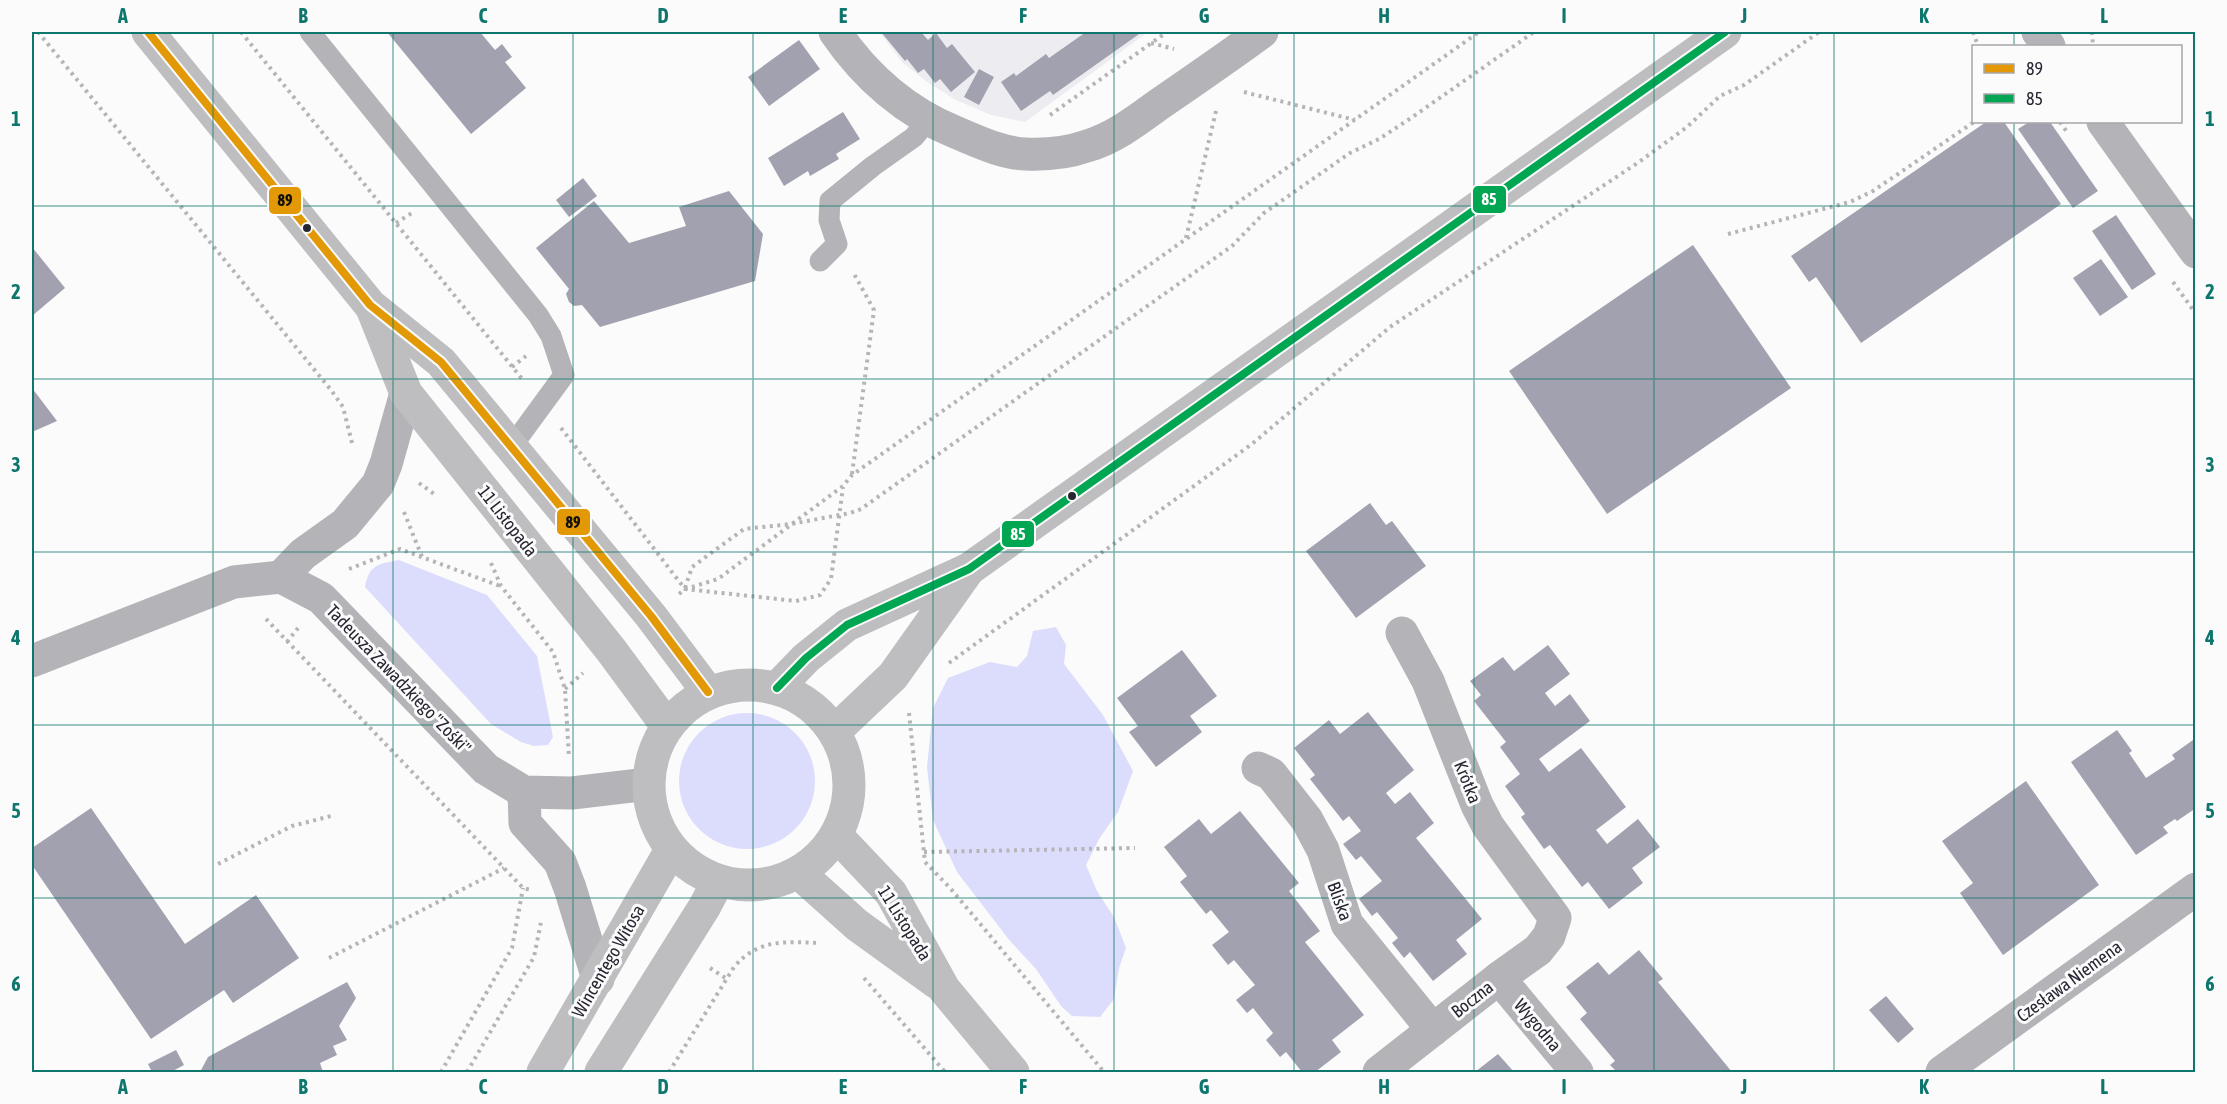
<svg xmlns="http://www.w3.org/2000/svg" width="2227" height="1104" font-family="'Asap Condensed',sans-serif">
<style>
.built{fill:#ededf1}
.green{fill:#dcddfc}
.building{fill:#a2a1af}
.lines{fill:none;stroke-linecap:round;stroke-linejoin:round}
.path{stroke:#b5b5b8;stroke-width:4;stroke-dasharray:3 4.5;stroke-linecap:butt}
.lane{stroke:#b4b4b8;stroke-width:21}
.street{stroke:#b4b4b8;stroke-width:33}
.secondary{stroke:#bebec1;stroke-width:33}
.bus-1-casing{stroke:#fbfbfb;stroke-width:12}
.bus-2-casing{stroke:#fbfbfb;stroke-width:12}
.bus-1{stroke:#e29905;stroke-width:8}
.bus-2{stroke:#00a651;stroke-width:8}
.grid{fill:none;stroke:#0f766e;stroke-width:1.5;stroke-opacity:0.55}
.bus-dot{fill:#272734;stroke:#fbfbfb;stroke-width:2}
.labels{text-anchor:middle;dominant-baseline:central;stroke-width:6;stroke-linejoin:round;paint-order:stroke}
.street-label{font-size:18px;fill:#272734;stroke:#fbfbfb}
.line-badge{stroke:#fbfbfb;stroke-width:2}
.badge-label{font-size:16px;text-anchor:middle;font-weight:bold;fill:#fff}
.pale-badge-label{font-size:16px;text-anchor:middle;font-weight:bold;fill:#111}
.neatline{fill:none;stroke:#0f766e;stroke-width:2}
.grid-label{font-size:20px;text-anchor:middle;font-weight:bold;fill:#0f766e}
</style>
<rect width="100%" height="100%" fill="#fbfbfb"/>
<polygon class="built" points="879,32 1148,32 1025,122 991,115 956,100 927,82 903,63"/>
<g class="green">
<path d="M399,560L487,595L537,656L553,737L548,745L534,746L521,742L491,724L365,587C369,565 378,564 399,560Z"/>
<polygon points="1056,627 1066,645 1064,664 1103,715 1133,771 1118,812 1099,839 1086,865 1097,891 1114,917 1126,948 1119,968 1114,999 1100,1017 1072,1016 1061,1006 1036,969 1010,941 957,872 933,820 927,767 933,708 948,678 990,662 1017,667 1027,656 1033,631"/>
<circle cx="747" cy="781" r="68"/>
</g>
<g class="building">
<polygon points="387,32 480,32 495,50 502,44 512,57 505,62 526,88 471,134"/>
<polygon points="881,32 921,32 928,40 936,33 947,48 952,44 975,72 951,92 940,79 935,83 924,69 918,73 907,59 905,61"/>
<polygon points="1086,32 1142,32 1053,95 1050,91 1021,111 1001,82 1014,73 1016,76 1046,54 1049,58"/>
<polygon points="799,40 820,69 769,106 748,77"/>
<polygon points="979,69 994,77 979,105 964,97"/>
<polygon points="843,112 860,139 836,154 839,159 810,176 808,171 784,186 768,158"/>
<polygon points="1986,122 2004,122 2061,204 1861,343 1816,277 1809,282 1791,256"/>
<polygon points="2029,122 2050,122 2098,191 2073,208 2018,129"/>
<polygon points="583,178 597,196 569,217 556,200"/>
<polygon points="729,191 763,234 755,281 600,327 582,305 574,306 569,302 566,294 569,289 536,248 594,201 629,243 686,226 679,207"/>
<polygon points="2116,215 2156,274 2132,290 2092,231"/>
<polygon points="1693,245 1791,388 1607,514 1509,371"/>
<polygon points="32,247 65,288 32,316"/>
<polygon points="2101,259 2128,297 2100,316 2073,278"/>
<polygon points="32,388 57,421 32,432"/>
<polygon points="1370,503 1386,525 1392,521 1426,566 1356,618 1306,551"/>
<polygon points="1548,645 1570,674 1545,693 1555,706 1570,694 1590,721 1539,759 1549,772 1581,748 1626,807 1596,830 1607,844 1638,819 1660,847 1632,868 1643,883 1609,909 1588,882 1582,887 1550,845 1544,849 1521,817 1525,814 1505,786 1520,774 1500,747 1506,742 1474,701 1481,695 1470,681 1503,657 1514,671"/>
<polygon points="1182,650 1217,696 1190,716 1202,732 1156,767 1129,732 1138,726 1117,698"/>
<polygon points="1368,712 1414,770 1386,793 1395,804 1410,792 1434,823 1416,838 1482,919 1456,940 1467,954 1433,981 1410,952 1404,958 1392,943 1398,938 1377,912 1372,916 1359,899 1382,881 1361,856 1356,860 1343,844 1361,831 1349,816 1343,821 1310,779 1315,775 1294,748 1329,720 1340,734"/>
<polygon points="2117,730 2132,751 2129,753 2146,778 2175,759 2172,755 2193,740 2196,744 2196,808 2177,821 2175,819 2163,827 2168,833 2136,855 2071,762"/>
<polygon points="2026,781 2099,885 2003,955 1960,893 1973,883 1942,841"/>
<polygon points="91,808 185,944 256,895 299,958 233,1003 224,990 151,1039 32,865 32,848"/>
<polygon points="1240,811 1299,883 1289,891 1320,931 1305,942 1364,1015 1332,1040 1341,1052 1315,1072 1302,1072 1286,1052 1280,1057 1266,1040 1273,1033 1253,1008 1247,1013 1236,1000 1255,985 1234,960 1228,965 1212,945 1229,932 1211,910 1206,914 1180,882 1187,876 1164,847 1199,819 1211,834"/>
<polygon points="1639,950 1663,979 1658,982 1732,1072 1617,1072 1610,1065 1615,1061 1580,1019 1587,1013 1566,987 1598,962 1609,975"/>
<polygon points="347,982 356,998 339,1026 347,1040 333,1046 337,1055 320,1063 323,1072 200,1072 208,1057"/>
<polygon points="1886,996 1914,1029 1898,1043 1869,1010"/>
<polygon points="176,1050 184,1065 171,1072 152,1072 148,1064"/>
<polygon points="1498,1054 1514,1072 1475,1072"/>
</g>
<g class="lines">
<g class="path">
<polyline points="38,32 331,390 343,407 352,443"/>
<polyline points="241,32 523,380"/>
<polyline points="1973,32 1978,46"/>
<polyline points="2092,32 2093,46"/>
<polyline points="1151,43 1174,49"/>
<polyline points="1974,88 1974,89"/>
<polyline points="1244,92 1355,120"/>
<polyline points="1050,115 1167,32"/>
<polyline points="2060,122 2067,132"/>
<polyline points="396,223 415,211"/>
<polyline points="1728,234 1850,202 1873,191 1974,122"/>
<polyline points="1186,238 1216,111"/>
<polyline points="2173,282 2196,314"/>
<polyline points="512,367 526,356"/>
<polyline points="561,428 685,589 796,601 820,595 831,579 843,487"/>
<polyline points="852,474 874,310 853,272"/>
<polyline points="419,483 437,496"/>
<polyline points="404,512 422,557"/>
<polyline points="491,563 501,586 553,652 565,689 569,758"/>
<polyline points="349,569 400,549 500,586"/>
<polyline points="685,588 692,567 744,529 791,524 850,513 861,509 1232,246 1264,213 1350,153 1379,139 1411,118 1534,32"/>
<polyline points="679,594 685,589 718,579 843,486 852,475 1479,32"/>
<polyline points="266,619 504,868 523,888 531,890"/>
<polyline points="287,642 298,628"/>
<polyline points="949,663 1252,444 1390,327 1639,162 1687,127 1720,96 1744,85 1819,32"/>
<polyline points="565,689 583,673"/>
<polyline points="909,713 925,862 951,889 1104,1072"/>
<polyline points="924,852 1135,848"/>
<polyline points="218,864 292,826 335,815"/>
<polyline points="329,958 504,868"/>
<polyline points="710,968 727,979"/>
<polyline points="864,978 945,1072"/>
<polyline points="441,1072 512,948 523,888"/>
<polyline points="467,1072 534,957 541,922"/>
<path d="M669,1072L734,967C759,938 785,942 820,943"/>
</g>
<g class="lane">
<polyline points="310,32 538,315 551,336 564,375 512,446"/>
<polyline points="820,261 837,244 829,220 830,201 873,166 914,137 929,119"/>
</g>
<g class="street">
<path d="M835,32C865,76 906,112 955,132C977,141 1001,153 1025,154C1046,155 1067,153 1087,146C1114,138 1136,121 1158,105C1193,81 1228,57 1262,32"/>
<polyline points="2038,32 2049,46"/>
<polyline points="2103,122 2196,252"/>
<polyline points="281,577 303,554 345,524 378,484 386,464 406,393"/>
<polyline points="32,661 234,582 281,577 321,598 486,769 524,792 572,793 648,784"/>
<polyline points="1258,768 1271,774 1307,820 1323,850 1347,924 1433,1030"/>
<polyline points="524,792 525,823 560,862 570,888 598,979"/>
<polyline points="1499,978 1577,1072"/>
<polyline points="1379,1072 1499,978 1538,950 1549,936 1555,918 1488,826 1477,805 1428,681 1402,633"/>
<polyline points="1942,1072 2196,889"/>
</g>
<g class="secondary">
<polyline points="148,32 370,305 441,362 651,616 708,692"/>
<polyline points="372,308 406,393 611,650 667,726"/>
<circle cx="749" cy="785" r="100"/>
<polyline points="777,688 806,658 847,625 969,569 1725,32"/>
<polyline points="835,731 893,676 969,569"/>
<polyline points="837,836 891,893 944,989 1013,1072"/>
<polyline points="799,873 857,925 936,982"/>
<polyline points="543,1072 671,850"/>
<polyline points="601,1072 705,906 718,881"/>
</g>
<g class="bus-1-casing">
<polyline id="bus-1" points="148,32 370,305 441,362 651,616 708,692"/>
</g>
<g class="bus-2-casing">
<polyline id="bus-2" points="777,688 806,658 847,625 969,569 1725,32"/>
</g>
<use href="#bus-1" class="bus-1"/>
<use href="#bus-2" class="bus-2"/>
</g>
<path class="grid" d="M213,32V1072M393,32V1072M573,32V1072M753,32V1072M933,32V1072M1114,32V1072M1294,32V1072M1474,32V1072M1654,32V1072M1834,32V1072M2014,32V46M2014,122V1072M32,206H2196M32,379H2196M32,552H2196M32,725H2196M32,898H2196"/>
<g class="bus-dot">
<circle cx="307" cy="228" r="5"/>
<circle cx="1072" cy="496" r="5"/>
</g>
<g class="labels">
<g class="street-label">
<text transform="translate(508 521) rotate(52)">11 Listopada</text>
<text transform="translate(399 679) rotate(46)">Tadeusza Zawadzkiego "Zośki"</text>
<text transform="translate(1468 782) rotate(68)">Krótka</text>
<text transform="translate(1340 901) rotate(70)">Bliska</text>
<text transform="translate(905 923) rotate(58)">11 Listopada</text>
<text transform="translate(608 961) rotate(-60)">Wincentego Witosa</text>
<text transform="translate(2069 981) rotate(-36)">Czesława Niemena</text>
<text transform="translate(1472 999) rotate(-38)">Boczna</text>
<text transform="translate(1538 1025) rotate(50)">Wygodna</text>
</g>
</g>
<g class="line-badge">
<rect x="1472" y="185" width="35" height="29" rx="6" fill="#00a651"/>
<rect x="268" y="186" width="34" height="29" rx="6" fill="#e29905"/>
<rect x="556" y="508" width="35" height="28" rx="6" fill="#e29905"/>
<rect x="1001" y="520" width="34" height="28" rx="6" fill="#00a651"/>
</g>
<g class="badge-label">
<text x="1489" y="205">85</text>
<text x="1018" y="540">85</text>
</g>
<g class="pale-badge-label">
<text x="285" y="206">89</text>
<text x="573" y="528">89</text>
</g>
<rect width="2227" height="1104" fill="none" stroke="#fbfbfb" stroke-width="66"/>
<rect x="1972" y="45" width="210" height="78" fill="#fbfbfb" stroke="#a6a6ab" stroke-width="1.5"/>
<rect x="1984" y="64" width="30" height="9" fill="#e29905" stroke="#a6a6ab" stroke-width="1.5"/>
<text x="2026" y="75" font-size="18" fill="#272734">89</text>
<rect x="1984" y="94" width="30" height="9" fill="#00a651" stroke="#a6a6ab" stroke-width="1.5"/>
<text x="2026" y="105" font-size="18" fill="#272734">85</text>
<rect x="33" y="33" width="2161" height="1038" class="neatline"/>
<g class="grid-label">
<text x="123" y="23">A</text>
<text x="303" y="23">B</text>
<text x="483" y="23">C</text>
<text x="663" y="23">D</text>
<text x="843" y="23">E</text>
<text x="1023" y="23">F</text>
<text x="1204" y="23">G</text>
<text x="1384" y="23">H</text>
<text x="1564" y="23">I</text>
<text x="1744" y="23">J</text>
<text x="1924" y="23">K</text>
<text x="2104" y="23">L</text>
<text x="16" y="126">1</text>
<text x="2210" y="126">1</text>
<text x="16" y="299">2</text>
<text x="2210" y="299">2</text>
<text x="16" y="472">3</text>
<text x="2210" y="472">3</text>
<text x="16" y="645">4</text>
<text x="2210" y="645">4</text>
<text x="16" y="818">5</text>
<text x="2210" y="818">5</text>
<text x="16" y="991">6</text>
<text x="2210" y="991">6</text>
<text x="123" y="1094">A</text>
<text x="303" y="1094">B</text>
<text x="483" y="1094">C</text>
<text x="663" y="1094">D</text>
<text x="843" y="1094">E</text>
<text x="1023" y="1094">F</text>
<text x="1204" y="1094">G</text>
<text x="1384" y="1094">H</text>
<text x="1564" y="1094">I</text>
<text x="1744" y="1094">J</text>
<text x="1924" y="1094">K</text>
<text x="2104" y="1094">L</text>
</g>
</svg>
